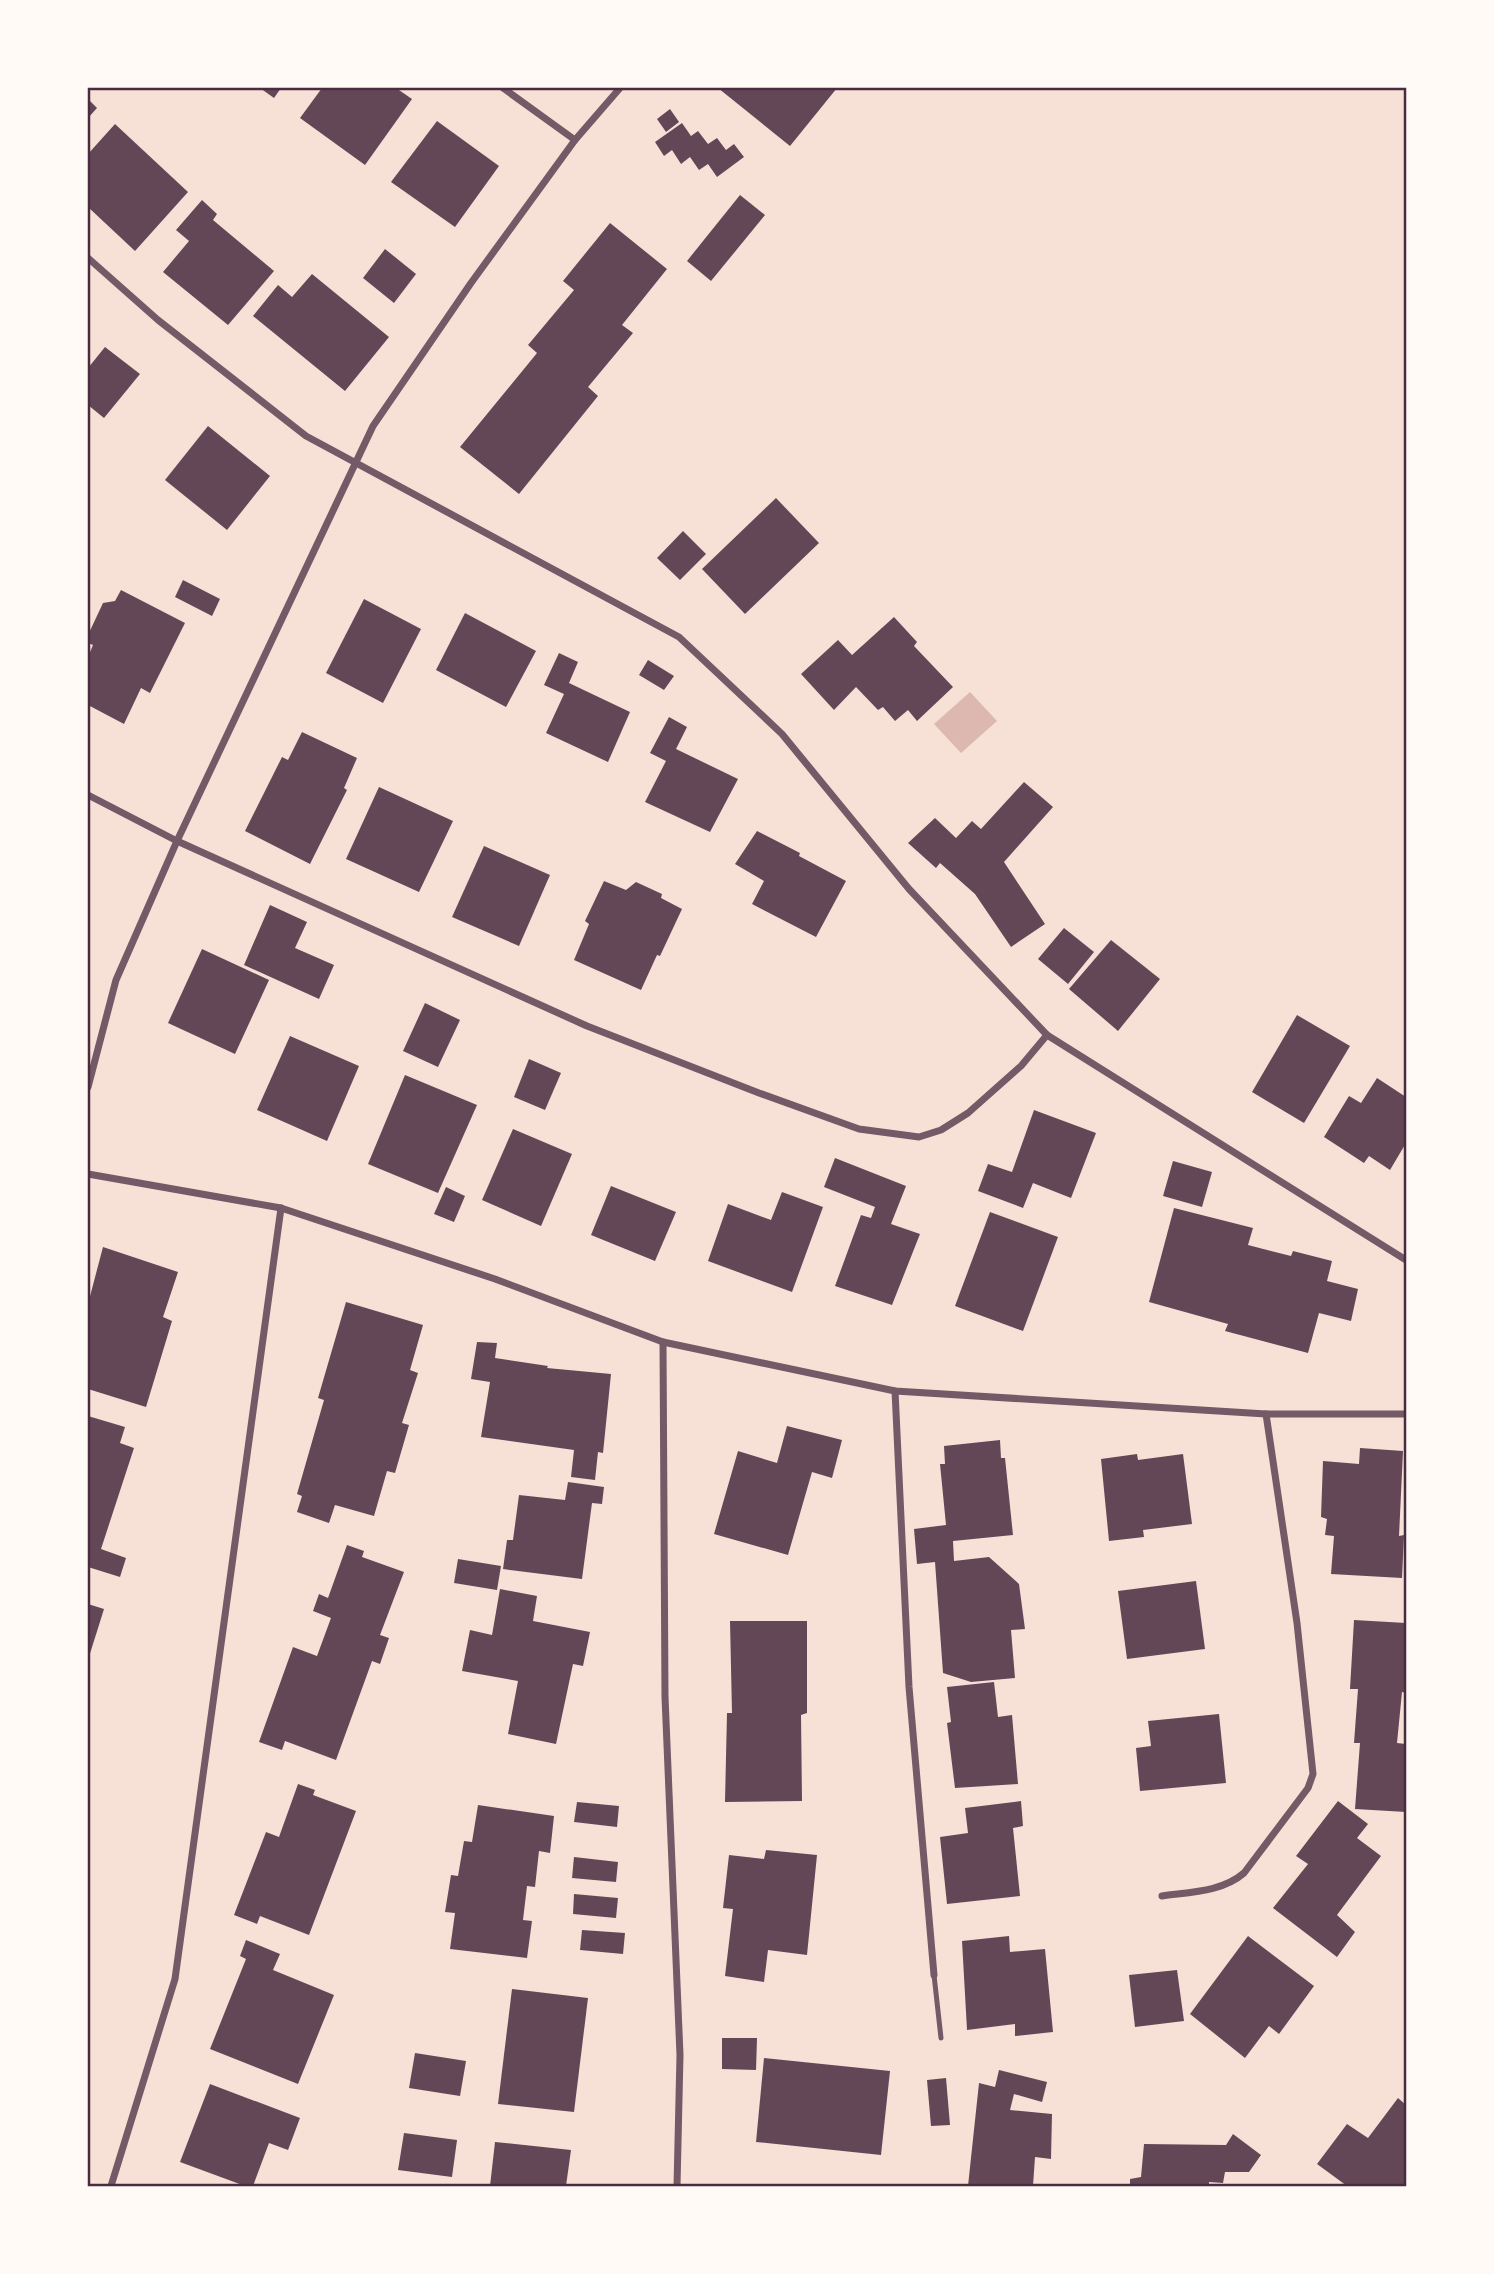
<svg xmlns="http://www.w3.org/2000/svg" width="1494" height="2274" font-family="'DejaVu Sans',sans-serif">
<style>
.water{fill:#dcb8b0}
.building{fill:#644757}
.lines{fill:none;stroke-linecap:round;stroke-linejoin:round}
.service{stroke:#755966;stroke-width:5}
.minor{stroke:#755966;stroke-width:7}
.neatline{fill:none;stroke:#4a2c40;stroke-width:2.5}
</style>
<rect width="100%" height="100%" fill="#f7e1d7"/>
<polygon class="water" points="970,692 997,721 961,753 934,724"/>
<g class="building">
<polygon points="260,88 281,88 274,98"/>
<polygon points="322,88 396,88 412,99 365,165 300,118"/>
<polygon points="718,88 837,88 790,146"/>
<polygon points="88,99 97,108 88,118"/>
<polygon points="670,109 679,122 666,132 657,119"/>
<polygon points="437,121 499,166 455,227 391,182"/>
<polygon points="682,123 691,136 698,131 708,144 717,138 726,150 734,144 744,157 717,177 708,164 699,170 690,157 681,164 672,150 664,156 655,142"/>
<polygon points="115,124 188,192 135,251 88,207 88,154"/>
<polygon points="740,195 765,215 711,281 687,261"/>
<polygon points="202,200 217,214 213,220 274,271 228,325 163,272 189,241 176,230"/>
<polygon points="610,223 667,269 622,325 633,333 588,387 598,396 519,494 460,447 537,353 528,345 574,290 563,281"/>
<polygon points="385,249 416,274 394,303 363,278"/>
<polygon points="312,274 389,337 345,391 253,316 278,285 292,297"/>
<polygon points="105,347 140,374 104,418 88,405 88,368"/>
<polygon points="208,426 270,476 227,530 165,480"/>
<polygon points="776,498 819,543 745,614 702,569"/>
<polygon points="683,531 706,554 680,580 657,558"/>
<polygon points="183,580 220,599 212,616 175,597"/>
<polygon points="121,590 185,623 150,693 141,688 124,724 88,705 88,657 93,645 88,643 88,635 103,603 115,601"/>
<polygon points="364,599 421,629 383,703 326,673"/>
<polygon points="465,613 536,651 506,707 436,670"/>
<polygon points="894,617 917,642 914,646 953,687 917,721 908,710 895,721 883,707 878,710 856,687 834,710 801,674 838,640 852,655"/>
<polygon points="559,653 578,662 569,683 630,712 608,762 546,733 564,694 544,685"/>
<polygon points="648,660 674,676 664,690 639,675"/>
<polygon points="669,717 687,727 676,749 738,779 710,832 645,802 666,761 650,753"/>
<polygon points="302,732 357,758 344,788 347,790 310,864 245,831 282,757 288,760"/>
<polygon points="1024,782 1053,807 1004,862 1045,924 1011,947 975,894 940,863 936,868 908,843 935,818 956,838 972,821 981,829"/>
<polygon points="379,787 453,821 419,892 346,859"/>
<polygon points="757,831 800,853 799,856 846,881 816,937 752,904 764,881 735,864"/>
<polygon points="484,846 550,875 519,946 452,917"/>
<polygon points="604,881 626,890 636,882 662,894 661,898 682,909 660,956 657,955 641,990 574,960 589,924 585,921"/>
<polygon points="270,905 307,922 295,948 334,965 319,999 244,965"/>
<polygon points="1064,928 1094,952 1068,984 1038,959"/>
<polygon points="1111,940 1160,979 1118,1031 1069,989"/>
<polygon points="202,949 269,980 235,1054 168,1023"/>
<polygon points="425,1003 460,1020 438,1067 403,1051"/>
<polygon points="1297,1015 1350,1046 1304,1123 1252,1092"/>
<polygon points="290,1036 359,1066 327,1141 257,1110"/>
<polygon points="529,1059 561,1073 545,1110 514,1097"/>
<polygon points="405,1075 477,1105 438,1193 368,1164"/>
<polygon points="1377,1078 1406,1097 1406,1143 1390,1170 1369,1156 1364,1163 1324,1137 1349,1096 1361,1103"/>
<polygon points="1034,1110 1096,1133 1071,1198 1033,1183 1023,1208 978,1191 988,1164 1012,1172"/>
<polygon points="513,1129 572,1154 541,1226 482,1200"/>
<polygon points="835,1158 906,1186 891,1224 920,1234 892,1305 835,1286 861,1215 871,1218 875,1207 824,1187"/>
<polygon points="1173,1161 1212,1172 1202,1207 1163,1196"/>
<polygon points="611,1186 676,1212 655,1261 591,1235"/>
<polygon points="446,1187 465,1196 454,1222 434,1214"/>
<polygon points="782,1192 823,1207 792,1292 708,1261 728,1204 771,1220"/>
<polygon points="1174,1208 1253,1228 1248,1245 1291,1256 1293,1251 1332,1261 1327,1281 1358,1289 1351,1321 1319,1313 1308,1353 1225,1331 1228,1324 1149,1302"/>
<polygon points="990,1212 1058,1237 1023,1331 955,1306"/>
<polygon points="103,1247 178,1272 163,1317 172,1321 146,1407 88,1389 88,1304"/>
<polygon points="346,1302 423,1325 410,1370 418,1373 402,1423 409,1425 395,1473 387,1471 374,1516 335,1505 329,1523 297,1512 302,1496 297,1494 324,1400 318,1398"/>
<polygon points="477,1342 497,1343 495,1358 548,1366 547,1368 611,1374 603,1453 598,1452 595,1480 571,1477 574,1450 481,1437 490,1382 471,1379"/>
<polygon points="88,1416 125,1427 120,1443 134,1448 101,1549 126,1558 120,1577 88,1567"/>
<polygon points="787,1426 842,1440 832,1478 812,1472 788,1555 714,1534 738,1451 777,1463"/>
<polygon points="1000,1440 1001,1458 1005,1458 1013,1535 953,1541 954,1561 989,1557 1019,1584 1025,1629 1011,1630 1015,1678 971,1682 943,1673 935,1562 917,1564 914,1529 946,1525 940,1464 945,1464 944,1446"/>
<polygon points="1360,1448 1403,1451 1399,1536 1404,1535 1402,1578 1331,1574 1334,1536 1325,1535 1327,1519 1321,1517 1323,1461 1359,1464"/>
<polygon points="1137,1454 1138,1460 1183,1454 1192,1524 1143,1530 1144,1537 1109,1541 1101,1459"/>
<polygon points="568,1482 604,1487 602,1504 592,1503 582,1579 503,1569 507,1540 513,1540 519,1495 565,1500"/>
<polygon points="347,1545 364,1551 362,1557 404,1572 380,1635 389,1638 380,1664 372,1661 336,1760 285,1741 282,1750 259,1742 293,1647 317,1656 331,1618 313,1611 319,1594 328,1598"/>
<polygon points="458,1559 501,1566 497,1590 454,1583"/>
<polygon points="1196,1581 1205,1649 1127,1659 1118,1591"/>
<polygon points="500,1589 537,1596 533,1621 590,1632 583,1666 573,1664 556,1744 508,1734 518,1681 462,1671 470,1630 492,1635"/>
<polygon points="88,1604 104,1609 88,1660"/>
<polygon points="1354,1620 1406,1623 1406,1693 1402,1692 1397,1743 1406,1744 1406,1812 1355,1809 1360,1743 1354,1743 1358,1689 1350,1689"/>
<polygon points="730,1621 807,1621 807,1713 801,1715 802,1801 725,1802 727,1713 732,1713"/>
<polygon points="994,1682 998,1717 1012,1715 1018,1784 955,1788 947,1723 951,1722 947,1687"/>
<polygon points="1219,1714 1226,1783 1140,1791 1136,1748 1151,1746 1148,1721"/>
<polygon points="298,1784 315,1790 313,1795 356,1811 309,1935 260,1916 257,1924 234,1915 266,1832 279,1837"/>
<polygon points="1021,1801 1023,1826 1013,1828 1020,1896 947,1904 940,1837 968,1833 965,1808"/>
<polygon points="1338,1801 1368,1824 1357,1838 1381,1856 1337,1915 1355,1932 1337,1957 1273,1908 1308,1864 1296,1856"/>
<polygon points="577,1802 619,1806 617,1827 574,1822"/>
<polygon points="478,1805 554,1816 550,1853 539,1851 535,1887 527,1886 523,1920 532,1921 527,1958 450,1949 455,1913 445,1912 451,1875 458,1876 464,1841 472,1842"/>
<polygon points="766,1850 817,1855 807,1955 768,1950 764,1982 725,1976 733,1909 723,1908 729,1855 764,1859"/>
<polygon points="574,1857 618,1862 616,1882 572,1878"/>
<polygon points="574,1894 618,1898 616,1918 573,1914"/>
<polygon points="582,1930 625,1933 623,1954 580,1950"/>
<polygon points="1009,1936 1010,1952 1045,1949 1053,2032 1015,2036 1015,2024 967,2030 962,1941"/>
<polygon points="1248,1936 1314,1986 1279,2034 1269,2026 1245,2058 1190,2014"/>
<polygon points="246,1940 280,1954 273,1970 334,1995 298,2084 210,2049 246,1959 240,1956"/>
<polygon points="1177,1970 1184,2021 1135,2027 1129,1975"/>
<polygon points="512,1989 588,1998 574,2112 498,2104"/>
<polygon points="722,2038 757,2038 756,2070 722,2069"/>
<polygon points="415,2053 466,2061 460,2096 409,2088"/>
<polygon points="764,2058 890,2071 881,2155 756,2142"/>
<polygon points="999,2070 1047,2082 1042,2102 1014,2094 1010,2110 1052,2114 1051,2159 1035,2157 1033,2186 968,2186 979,2083 995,2087"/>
<polygon points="946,2078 950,2125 931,2126 927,2080"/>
<polygon points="210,2084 300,2118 288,2150 269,2143 253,2186 245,2186 180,2162"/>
<polygon points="1398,2098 1406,2105 1406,2186 1347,2186 1317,2164 1347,2124 1368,2138"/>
<polygon points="404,2133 457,2140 452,2177 398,2170"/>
<polygon points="1233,2134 1261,2155 1249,2172 1225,2172 1223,2183 1209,2182 1209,2186 1130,2186 1130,2179 1141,2177 1144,2144 1226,2145"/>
<polygon points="495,2142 571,2150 566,2186 490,2186"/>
</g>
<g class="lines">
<polyline class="service" points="934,1975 941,2038"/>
<g class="minor">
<polyline points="503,88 575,140"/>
<polyline points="88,258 158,320 306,436 679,637 782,734 909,889 1047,1035 1406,1260"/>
<polyline points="88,795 177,841 587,1026 759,1093 859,1129 919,1137 941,1130 968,1113 1021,1066 1047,1035"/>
<polyline points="88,1087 116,980 177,841 373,426 471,283 575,140 620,88"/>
<polyline points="88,1174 281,1208 495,1279 663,1342 895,1391 1266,1414 1406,1414"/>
<polyline points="663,1342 665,1697 680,2055 677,2186"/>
<polyline points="895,1391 909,1687 934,1975"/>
<path d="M1162,1896C1190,1892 1222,1892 1244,1873L1308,1788L1313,1774L1297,1623L1266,1414"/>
<polyline points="111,2186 175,1979 281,1208"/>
</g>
</g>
<rect width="1494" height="2274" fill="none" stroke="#fffaf5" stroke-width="178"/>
<rect x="89" y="89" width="1316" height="2096" class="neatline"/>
</svg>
